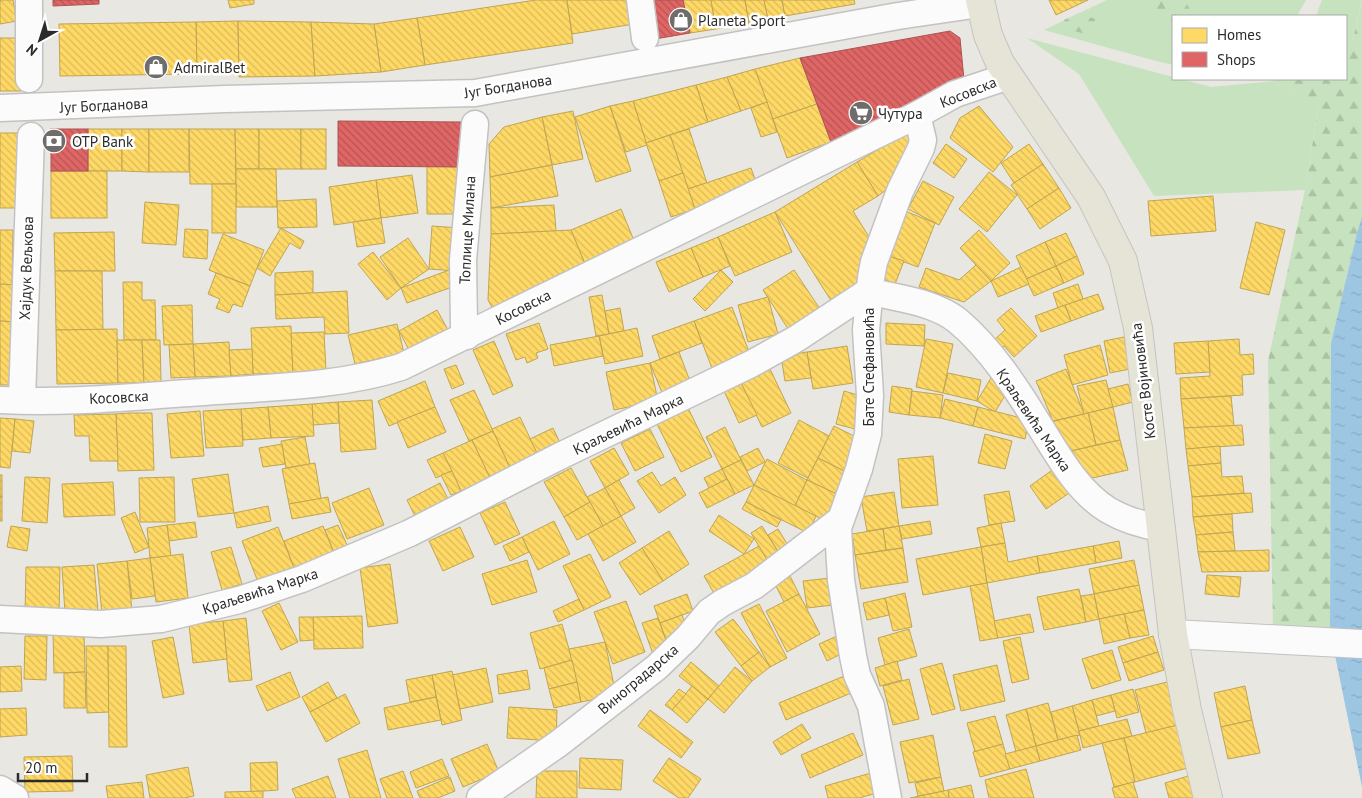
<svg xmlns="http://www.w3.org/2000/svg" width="1362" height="798" font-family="'PT Sans',sans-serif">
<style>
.grass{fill:#c7e2be}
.forest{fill:url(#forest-firs)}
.water{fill:url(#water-ripples)}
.homes{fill:url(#homes-back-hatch);stroke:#bfa554}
.shops{fill:url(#shops-back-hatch);stroke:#aa5454}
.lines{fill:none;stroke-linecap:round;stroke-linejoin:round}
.street-casing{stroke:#c3c2c2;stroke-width:29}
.secondary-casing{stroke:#c3c2c2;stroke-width:30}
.primary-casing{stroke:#c5c4c2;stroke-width:30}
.street{stroke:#fcfbfb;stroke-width:26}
.secondary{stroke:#fcfbfb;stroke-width:28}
.primary{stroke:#e6e4d6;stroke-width:28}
.labels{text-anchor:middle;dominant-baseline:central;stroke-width:5;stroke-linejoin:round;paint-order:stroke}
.poi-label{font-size:15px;fill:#2b2b2b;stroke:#fff;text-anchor:start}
.street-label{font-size:15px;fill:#2b2b2b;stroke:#fff}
</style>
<defs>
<pattern id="forest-firs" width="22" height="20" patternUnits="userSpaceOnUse" patternTransform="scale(1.25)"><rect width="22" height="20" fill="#c7e2be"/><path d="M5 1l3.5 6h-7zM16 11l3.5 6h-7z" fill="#abc2a3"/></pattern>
<pattern id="water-ripples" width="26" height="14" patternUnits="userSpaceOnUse" patternTransform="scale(1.25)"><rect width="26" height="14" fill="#9dc6e3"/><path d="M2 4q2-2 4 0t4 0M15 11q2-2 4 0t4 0" fill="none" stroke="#87aac3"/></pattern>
<pattern id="homes-back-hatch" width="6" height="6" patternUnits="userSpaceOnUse" patternTransform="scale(1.25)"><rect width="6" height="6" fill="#ffd966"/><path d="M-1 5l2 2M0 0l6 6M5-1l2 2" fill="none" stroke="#dbba59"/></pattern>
<pattern id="shops-back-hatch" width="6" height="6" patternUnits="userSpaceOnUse" patternTransform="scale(1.25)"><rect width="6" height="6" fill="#e06666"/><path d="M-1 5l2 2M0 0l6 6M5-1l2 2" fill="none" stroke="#b65454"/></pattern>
</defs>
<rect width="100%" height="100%" fill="#e9e7e2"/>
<g class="grass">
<polygon points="1107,0 1306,0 1297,16 1173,16 1173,65 1156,61 1044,30"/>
<polygon points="1322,0 1362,0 1351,46 1346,54 1346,16 1316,16"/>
<polygon points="1027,38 1173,77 1173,79 1181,79 1211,87 1274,81 1291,93 1319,102 1305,190 1154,196 1079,74"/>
</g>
<g class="forest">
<polygon points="1146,0 1185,0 1193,16 1173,16 1173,28 1171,27 1168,14 1157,14 1151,18 1145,8"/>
<polygon points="1362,2 1362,217 1357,233 1331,343 1330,631 1273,628 1268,361 1305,190 1319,103 1291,93 1274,81 1274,79 1346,79 1346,54 1351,46"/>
<polygon points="1079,13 1095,19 1094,25 1087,34 1073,31 1063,25 1064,20"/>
</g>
<polygon class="water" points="1362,217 1362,787 1330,631 1331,343 1357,233"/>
<g class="homes">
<polygon points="0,0 13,0 17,21 0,24"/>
<polygon points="228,0 254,0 254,4 230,8"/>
<polygon points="536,0 567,0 573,43 425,65 417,18"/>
<polygon points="567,0 631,0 634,24 572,34"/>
<polygon points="683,0 711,0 716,29 690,33"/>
<polygon points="711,0 745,0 749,23 716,29"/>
<polygon points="745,0 764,0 768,19 749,23"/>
<polygon points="764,0 782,0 785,16 768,19"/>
<polygon points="782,0 854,0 855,4 785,16"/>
<polygon points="1049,0 1088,0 1056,15"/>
<polygon points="417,18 425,65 381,72 374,24"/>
<polygon points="238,21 239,73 197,74 196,22"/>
<polygon points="238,21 311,22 315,76 239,77"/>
<polygon points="196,22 197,74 60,76 59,24"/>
<polygon points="311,22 374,24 381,72 315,76"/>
<polygon points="0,38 20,38 21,91 0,91"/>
<polygon points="800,58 817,104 773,119 755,69"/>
<polygon points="755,69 767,102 741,111 727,77"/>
<polygon points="727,77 741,111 708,122 696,85"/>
<polygon points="696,85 708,122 646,143 633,101"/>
<polygon points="633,101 647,145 626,152 610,106"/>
<polygon points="767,102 777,132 761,137 751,108"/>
<polygon points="817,104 831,142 787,158 773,119"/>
<polygon points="610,106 631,171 596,182 575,117"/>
<polygon points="979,106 1013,147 993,172 950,138 960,118"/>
<polygon points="573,111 583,159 552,165 542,117"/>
<polygon points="542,117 552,165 490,177 489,144 504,127"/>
<rect x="88" y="129" width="34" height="42"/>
<polygon points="122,129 149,129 149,172 122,171"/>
<rect x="149" y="129" width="40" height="43"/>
<polygon points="189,129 235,129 236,184 190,184"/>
<polygon points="235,129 259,129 259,169 236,169"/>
<rect x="259" y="129" width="42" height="40"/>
<rect x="301" y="129" width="25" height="40"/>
<polygon points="689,129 707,183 688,189 670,135"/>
<polygon points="908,132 918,148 895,183 878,196 857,162"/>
<polygon points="0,133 20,133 22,208 0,208"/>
<polygon points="670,135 683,173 659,181 646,143"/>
<polygon points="946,144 967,159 954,178 933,163"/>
<polygon points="1029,144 1043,164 1014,183 1001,163"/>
<polygon points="857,162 878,196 853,211 877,250 864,289 835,307 775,212"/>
<polygon points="1043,164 1059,188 1027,209 1011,185"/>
<polygon points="552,165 558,196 491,208 490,177"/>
<polygon points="427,166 462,167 462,214 427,214"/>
<polygon points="751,168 758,188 695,209 688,189"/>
<polygon points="236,169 276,169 277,207 236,207"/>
<rect x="51" y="171" width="56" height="47"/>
<polygon points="989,172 1017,195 987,232 959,209"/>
<polygon points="683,173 695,209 671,217 659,181"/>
<polygon points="412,175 418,213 381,218 376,180"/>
<polygon points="376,180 381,218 334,225 329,187"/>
<polygon points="923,181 954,197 939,225 908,209"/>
<rect x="212" y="184" width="24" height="49"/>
<polygon points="1059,188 1071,208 1040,229 1027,209"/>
<polygon points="1213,196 1216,231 1151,236 1148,201"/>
<polygon points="316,199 317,227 278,228 277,201"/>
<polygon points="145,202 179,205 176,245 142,243"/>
<polygon points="554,205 556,231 491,234 491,208"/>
<polygon points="621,209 635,243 585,264 571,230"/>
<polygon points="905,211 935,223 918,267 888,256"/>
<polygon points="775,212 792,252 735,276 718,237"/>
<polygon points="381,218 385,243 357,247 353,222"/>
<polygon points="1256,222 1285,230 1269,295 1240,288"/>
<polygon points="432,226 460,228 457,271 429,269"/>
<polygon points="281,228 304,241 300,249 290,243 270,276 257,268"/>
<polygon points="185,229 208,230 207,259 183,257"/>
<polygon points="0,230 13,230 12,285 0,284"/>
<polygon points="571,230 585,264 494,311 488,300 491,234"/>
<polygon points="979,230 1010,263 991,281 960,248"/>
<polygon points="114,232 115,271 55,271 54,233"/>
<polygon points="1066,233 1077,256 1056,266 1045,242"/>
<polygon points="223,234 264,250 250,286 209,270"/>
<polygon points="718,237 730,266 703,277 691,248"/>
<polygon points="408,238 429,269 401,288 380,257"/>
<polygon points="1045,242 1056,266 1026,279 1016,256"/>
<polygon points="691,248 703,277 669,292 656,262"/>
<polygon points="373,252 401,288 387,300 358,264"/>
<polygon points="888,256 904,261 895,284 880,278"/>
<polygon points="1077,256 1084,274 1064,283 1056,266"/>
<polygon points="976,265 991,281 964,302 919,287 926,268 959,280"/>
<polygon points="1056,266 1064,283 1034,296 1026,279"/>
<polygon points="1021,267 1029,284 998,297 991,281"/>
<polygon points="449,270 455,286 407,303 401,288"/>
<polygon points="721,270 733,282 705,311 693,299"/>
<polygon points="794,270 824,315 792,335 763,290"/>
<polygon points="55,271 102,271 103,330 56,330"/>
<polygon points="313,271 313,293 275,295 275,273"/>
<polygon points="216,273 250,286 242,307 233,304 229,313 216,308 220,299 208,294"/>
<polygon points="123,282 142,282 142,300 155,300 156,340 124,340"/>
<polygon points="0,284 18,285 17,322 0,321"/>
<polygon points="1078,284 1083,299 1058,308 1053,293"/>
<polygon points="347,291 349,333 325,334 324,317 276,319 275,295"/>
<polygon points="1098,294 1104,309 1071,321 1065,305"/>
<polygon points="602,295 609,334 596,336 589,297"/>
<polygon points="768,297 778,334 748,342 738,305"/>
<polygon points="192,305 193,344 164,345 162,306"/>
<polygon points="1065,305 1071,321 1041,332 1035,316"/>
<polygon points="732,307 751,357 713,371 694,321"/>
<polygon points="620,308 624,331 609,334 605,311"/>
<polygon points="1011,308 1037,336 1014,357 1004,346 1000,349 993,341 1005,330 997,320"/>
<polygon points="437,310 448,330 409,350 399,331"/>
<polygon points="0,321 17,322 15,385 0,385"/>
<polygon points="694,321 702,343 660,359 652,336"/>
<polygon points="539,323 548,349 536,353 538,358 527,363 525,357 516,360 506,334"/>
<polygon points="886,323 925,325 924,346 886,344"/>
<polygon points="397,324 404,353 355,364 348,335"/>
<polygon points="291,326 293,373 253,374 251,328"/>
<polygon points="637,328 643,356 605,364 599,336"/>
<polygon points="117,329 118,383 57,384 56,330"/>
<polygon points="324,332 326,371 293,373 291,333"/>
<polygon points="599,336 603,356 554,366 550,345"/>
<polygon points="1124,337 1130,369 1110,373 1104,341"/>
<polygon points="926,339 953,344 943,393 916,387"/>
<polygon points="1239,339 1240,355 1253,354 1254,374 1242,375 1243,395 1181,399 1180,378 1210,376 1208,341"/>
<polygon points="117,340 142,340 144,383 118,383"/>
<polygon points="142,340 160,340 161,382 144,383"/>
<polygon points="494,341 513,386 493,395 473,350"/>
<polygon points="1208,341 1210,372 1176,374 1174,343"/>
<polygon points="229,342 231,376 195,377 193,344"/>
<polygon points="193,344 195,377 171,378 169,345"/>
<polygon points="1100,345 1108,375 1072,385 1064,355"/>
<polygon points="847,346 853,383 813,389 807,352"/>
<polygon points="252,349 253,374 231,376 229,350"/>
<polygon points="679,352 691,384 663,395 650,363"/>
<polygon points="807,352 811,378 785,381 781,356"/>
<polygon points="650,363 658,401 614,410 606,372"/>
<polygon points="456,365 464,384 452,389 444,369"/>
<polygon points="770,369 791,413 762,427 741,383"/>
<polygon points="1066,369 1084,414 1053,421 1036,381"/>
<polygon points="948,373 981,380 977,401 943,393"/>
<polygon points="991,378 1009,389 995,412 977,401"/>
<polygon points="1106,380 1113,407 1084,414 1077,386"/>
<polygon points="425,381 435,407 389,426 378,401"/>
<polygon points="741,383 757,415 739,423 724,391"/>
<polygon points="1128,384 1133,402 1113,407 1108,389"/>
<polygon points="892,386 912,389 909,415 889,412"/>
<polygon points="474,390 493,431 469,441 450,400"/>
<polygon points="844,391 868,398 859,430 836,424"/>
<polygon points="912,391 943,395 940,418 909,415"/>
<polygon points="1231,396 1234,426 1184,428 1181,399"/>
<polygon points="945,399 978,407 973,426 940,418"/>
<polygon points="372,400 376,449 341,452 338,402"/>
<polygon points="338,402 339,423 313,425 312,404"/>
<polygon points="312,404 314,436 271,438 268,407"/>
<polygon points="268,407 271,438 243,440 241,409"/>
<polygon points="435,407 446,432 408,448 397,422"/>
<polygon points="978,407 1029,420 1025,439 973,426"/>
<polygon points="1113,407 1120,440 1096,445 1088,413"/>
<polygon points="688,408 712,457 681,472 657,424"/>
<polygon points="241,409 243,446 206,448 203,411"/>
<polygon points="200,411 204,456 171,458 167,414"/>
<polygon points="129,413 152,413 154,470 118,471 116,414"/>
<polygon points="1088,413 1096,445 1071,451 1051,422"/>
<polygon points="116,414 118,461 90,461 89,436 75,436 74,415"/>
<polygon points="520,417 538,455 510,468 492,429"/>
<polygon points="0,418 15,419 10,468 0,467"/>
<polygon points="15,419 34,421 30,453 12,451"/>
<polygon points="799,420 829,436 808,478 778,463"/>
<polygon points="1242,425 1244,445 1186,449 1184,428"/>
<polygon points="834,426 860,439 844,471 818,458"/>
<polygon points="725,427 741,460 722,469 706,437"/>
<polygon points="553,428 561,445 538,455 530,439"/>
<polygon points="650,429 664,457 635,471 621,443"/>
<polygon points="493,431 510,468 490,478 472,440"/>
<polygon points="985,434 1012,441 1005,469 978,463"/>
<polygon points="305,437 310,464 286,468 281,441"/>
<polygon points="472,440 490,478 461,491 443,453"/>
<polygon points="1120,440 1128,470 1088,479 1071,451"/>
<polygon points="282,444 285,464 263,467 259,448"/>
<polygon points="1220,446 1221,463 1188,466 1186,449"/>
<polygon points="614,448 629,474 605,488 590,461"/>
<polygon points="758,448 765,462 747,471 740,457"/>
<polygon points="443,453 452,471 436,478 427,460"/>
<polygon points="933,456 938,505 902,508 898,459"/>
<polygon points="818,458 852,475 841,496 807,480"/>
<polygon points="767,459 807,480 795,506 754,485"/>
<polygon points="741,460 754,485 735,494 722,469"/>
<polygon points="315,463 321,499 289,504 282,469"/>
<polygon points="1221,463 1222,477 1242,476 1244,493 1192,497 1188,466"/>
<polygon points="571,468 590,502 564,517 544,482"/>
<polygon points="1055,468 1072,491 1046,509 1030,486"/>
<polygon points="722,469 727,479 709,488 704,478"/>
<polygon points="452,471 461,491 451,495 441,475"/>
<polygon points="652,472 661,486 675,477 686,495 659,513 637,481"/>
<polygon points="228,474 234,513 198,517 192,479"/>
<rect x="0" y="475" width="2" height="22"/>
<polygon points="25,477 50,478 47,523 22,521"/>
<polygon points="174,477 175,522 140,522 139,478"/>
<polygon points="727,479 735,494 707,508 699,493"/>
<polygon points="619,480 635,508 621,516 605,488"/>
<polygon points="807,480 841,496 828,522 795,506"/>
<polygon points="113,482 115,515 64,517 62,484"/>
<polygon points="440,483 450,503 417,520 407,500"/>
<polygon points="754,485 816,516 808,533 746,502"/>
<polygon points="369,488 384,525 347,539 332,503"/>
<polygon points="605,488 621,516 603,526 587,497"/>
<polygon points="1009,491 1015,521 989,525 984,495"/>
<polygon points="894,492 899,526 867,531 861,497"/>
<polygon points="1251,493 1253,512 1193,517 1192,497"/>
<rect x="0" y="497" width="2" height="24"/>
<polygon points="328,497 331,512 292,519 289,504"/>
<polygon points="505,502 520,534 495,545 480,513"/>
<polygon points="590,502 603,526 577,540 564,517"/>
<polygon points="746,502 781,520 777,527 742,509"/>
<polygon points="268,506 271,521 237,528 234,513"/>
<polygon points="135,512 149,547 135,553 121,518"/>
<polygon points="1232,514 1233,532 1196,535 1193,517"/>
<polygon points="719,515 754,539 744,554 709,531"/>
<polygon points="621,516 636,542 603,561 588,534"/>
<polygon points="554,521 570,554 538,570 522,537"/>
<polygon points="930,521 932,534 902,539 899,526"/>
<polygon points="195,522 197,537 169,541 167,525"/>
<polygon points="1001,523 1005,543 981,547 977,528"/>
<polygon points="167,525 171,556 150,558 147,528"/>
<polygon points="338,525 348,547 334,553 325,530"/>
<polygon points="11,526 30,529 27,551 7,547"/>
<polygon points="323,526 334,553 294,568 284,541"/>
<polygon points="762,526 782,558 770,565 751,533"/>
<polygon points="899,526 903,548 886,550 883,529"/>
<polygon points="278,527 294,568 258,582 242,541"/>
<polygon points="460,527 474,557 443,571 429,541"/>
<polygon points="778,529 792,552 782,558 768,535"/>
<polygon points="883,529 886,550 855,555 852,534"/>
<polygon points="669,531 689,564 663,581 642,548"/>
<polygon points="1233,532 1235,551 1198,552 1196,535"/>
<polygon points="522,537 529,552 510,561 503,546"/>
<polygon points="1119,541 1122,558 1096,563 1093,546"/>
<polygon points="1005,543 1008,562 1037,556 1040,573 987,583 981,547"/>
<polygon points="759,546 770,565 715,595 704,576"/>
<polygon points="1093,546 1096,563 1040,573 1037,556"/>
<polygon points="231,547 242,584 222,590 211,552"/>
<polygon points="981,547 987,583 923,595 916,559"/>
<polygon points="642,548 663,581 640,595 619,563"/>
<polygon points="903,548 908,582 861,589 855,555"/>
<polygon points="1269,550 1269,571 1202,572 1198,552"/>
<polygon points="183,554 188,598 156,602 150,558"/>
<polygon points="590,554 611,597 584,610 563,566"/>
<polygon points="150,558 155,596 132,599 127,561"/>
<polygon points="527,560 537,592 492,605 482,574"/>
<polygon points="1134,560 1139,585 1094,594 1089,569"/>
<polygon points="127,561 132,611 102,614 97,564"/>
<polygon points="390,564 398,623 368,627 360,568"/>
<polygon points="94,565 98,611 65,613 62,567"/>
<polygon points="26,567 60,567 59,615 25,614"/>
<polygon points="1207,575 1241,577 1239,597 1205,594"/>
<polygon points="790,576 799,594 784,602 775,584"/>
<polygon points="839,577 842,604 807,608 803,581"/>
<polygon points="987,583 998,638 980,641 970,586"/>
<polygon points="1139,585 1144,610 1099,619 1094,594"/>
<polygon points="1079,589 1086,622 1044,630 1037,597"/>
<polygon points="905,593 912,627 893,631 885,598"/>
<polygon points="687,594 693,611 660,623 654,606"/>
<polygon points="799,594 820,634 787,652 766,611"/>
<polygon points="1094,594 1099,619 1086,622 1081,596"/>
<polygon points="885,598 889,615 867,620 863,603"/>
<polygon points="579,599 584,610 558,622 553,611"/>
<polygon points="626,601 645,652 613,664 594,612"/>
<polygon points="279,603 298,642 281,650 262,611"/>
<polygon points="759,604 787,658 770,667 741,613"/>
<polygon points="1144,610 1149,635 1130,638 1124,614"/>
<polygon points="1030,614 1034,632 998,638 994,621"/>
<polygon points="1124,614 1130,638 1104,644 1099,619"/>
<polygon points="682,615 688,632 666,640 660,623"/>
<polygon points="362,616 363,648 314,649 313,617"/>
<polygon points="299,617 313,617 314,640 300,641"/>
<polygon points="246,618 252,680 229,682 223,621"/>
<polygon points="658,618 670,652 654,657 642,623"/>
<polygon points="733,619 759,652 741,666 715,632"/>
<polygon points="223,621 227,659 193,663 189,624"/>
<polygon points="562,624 572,660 540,669 530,633"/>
<polygon points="909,629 917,656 885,665 878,638"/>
<polygon points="84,631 85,672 54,673 53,632"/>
<polygon points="25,636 47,636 46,680 24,679"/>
<polygon points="837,636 845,652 827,661 819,644"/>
<polygon points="1153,636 1158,652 1123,663 1118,647"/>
<polygon points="173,637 184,694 163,698 152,641"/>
<polygon points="1020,637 1029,679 1012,683 1003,641"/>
<polygon points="605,642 616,695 581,702 569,649"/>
<polygon points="86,646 108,646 109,712 87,713"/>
<polygon points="108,646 126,646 127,747 109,747"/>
<polygon points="1112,650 1121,680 1092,689 1082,659"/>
<polygon points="759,652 770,667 752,681 741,666"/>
<polygon points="1158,652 1164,670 1129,681 1123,663"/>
<polygon points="572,660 577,682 549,689 544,668"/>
<polygon points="897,661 902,680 880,686 875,668"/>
<polygon points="691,662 719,686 708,699 679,676"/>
<polygon points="942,663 955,709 932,715 920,669"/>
<polygon points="997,665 1005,701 961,711 953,675"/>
<polygon points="21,666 22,691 0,692 0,667"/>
<polygon points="735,667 752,681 724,713 708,699"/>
<polygon points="486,668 493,702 460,709 452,675"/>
<polygon points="527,670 530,689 499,694 497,675"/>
<polygon points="452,671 462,720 442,725 432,675"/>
<polygon points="85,672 86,708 64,708 64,673"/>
<polygon points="290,672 300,697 267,711 256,686"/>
<polygon points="849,674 856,691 786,720 779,703"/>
<polygon points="432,675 436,697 410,702 406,680"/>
<polygon points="909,679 919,719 893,725 883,686"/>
<polygon points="1171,681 1182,724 1146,733 1135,690"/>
<polygon points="328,682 337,698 310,712 302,697"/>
<polygon points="577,682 581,702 554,708 549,689"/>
<polygon points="692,686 708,699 687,723 672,710"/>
<polygon points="1245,686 1252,720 1221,727 1214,693"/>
<polygon points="679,689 686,694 672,710 665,705"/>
<polygon points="1133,689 1139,712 1117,718 1111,695"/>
<polygon points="345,694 360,723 326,742 310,712"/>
<polygon points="1111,695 1115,711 1096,716 1092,700"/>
<polygon points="436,697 441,720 388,730 384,708"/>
<polygon points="1092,700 1099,726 1079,731 1072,706"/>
<polygon points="1048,703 1058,740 1036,746 1026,709"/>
<polygon points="1072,706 1080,735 1058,740 1051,712"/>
<polygon points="509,707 557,710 556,741 507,738"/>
<polygon points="26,708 27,735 0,737 0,709"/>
<polygon points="1026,709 1036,746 1016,752 1006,715"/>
<polygon points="650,710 693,742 681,758 638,726"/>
<polygon points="995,716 1003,744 975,752 967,723"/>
<polygon points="1127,719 1132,736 1083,748 1079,731"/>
<polygon points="1252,720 1260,753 1228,759 1221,727"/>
<polygon points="802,724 811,738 781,755 773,742"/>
<polygon points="1182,724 1195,766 1135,782 1124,738"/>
<polygon points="853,733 863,755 810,778 801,755"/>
<polygon points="933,735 941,777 909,783 900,742"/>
<polygon points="1077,735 1081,750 1040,761 1036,746"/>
<polygon points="1124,738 1135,782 1114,787 1102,743"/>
<polygon points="487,744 499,772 463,787 451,759"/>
<polygon points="1003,744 1010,769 980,777 973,752"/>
<polygon points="1036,746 1040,761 1010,769 1005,754"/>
<polygon points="367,750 381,798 350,798 338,759"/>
<polygon points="72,756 73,791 25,792 24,757"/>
<polygon points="580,758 623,760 621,790 579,788"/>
<polygon points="669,758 701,779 688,798 679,798 653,781"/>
<polygon points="442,759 449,776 416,788 410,772"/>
<polygon points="277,762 278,790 251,792 250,763"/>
<polygon points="188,767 194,796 184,798 150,798 146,775"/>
<polygon points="1026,769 1034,798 989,798 985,780"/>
<polygon points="403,771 413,798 387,798 380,779"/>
<polygon points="537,771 577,771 577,798 536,798"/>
<polygon points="871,773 877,793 859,798 828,798 825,786"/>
<polygon points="1198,773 1205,798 1169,798 1165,783"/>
<polygon points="328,776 336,798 296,798 292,789"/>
<polygon points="450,777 455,791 438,798 420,798 417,791"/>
<polygon points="941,777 944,791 918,796 915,783"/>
<polygon points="142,782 144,798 108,798 106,786"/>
<polygon points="1133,782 1138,798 1115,798 1112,788"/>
<polygon points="971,785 974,798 949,798 948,790"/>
<polygon points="948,790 949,798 910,798 944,791"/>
<polygon points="263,791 263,798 225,798 225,792"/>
</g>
<g class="shops">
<polygon points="53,0 99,0 99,4 53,6"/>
<polygon points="648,0 683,0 690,33 655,39"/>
<polygon points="950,31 960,38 964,80 831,142 800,58"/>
<polygon points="338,121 462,122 462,167 338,166"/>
<rect x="51" y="129" width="37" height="42"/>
</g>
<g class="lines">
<g class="street-casing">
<g id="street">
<polyline points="29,0 29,79"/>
<polyline points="640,0 645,38"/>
<polyline points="0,108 225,99 475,93 898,16 980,4"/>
<polyline points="467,336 464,327 463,260 475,124"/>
<path d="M0,400C68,404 137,396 205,392C270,387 338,387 401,367L917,115L955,94L1009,76"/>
<polyline points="22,400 31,136"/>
<path d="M0,619L101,624L161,619L239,600L302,579L410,533L558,457L751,364L796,339L869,291C898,299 933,301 958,321C991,349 1017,389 1039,425C1058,455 1077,491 1108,510C1125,520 1142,525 1161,528"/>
<polyline points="0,789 15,798"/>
<polyline points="480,798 558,744 657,667 688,637 709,612 722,603 754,586 840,520"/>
<polyline points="888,798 871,706 857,675 853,656 841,580 838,528 859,469 868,434 870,395 866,330 871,278 874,262 900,191 921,148 923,140 917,115"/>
</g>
</g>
<g class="secondary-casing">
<polyline id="secondary" points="1173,634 1362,644"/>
</g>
<g class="primary-casing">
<polyline id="primary" points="980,0 988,35 1000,63 1091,197 1123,261 1138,328 1173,634 1187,710 1208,798"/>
</g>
<use href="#street" class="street"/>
<use href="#secondary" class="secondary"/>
<use href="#primary" class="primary"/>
</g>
<defs>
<g id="shop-disc" transform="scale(1.25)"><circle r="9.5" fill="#6e6d6b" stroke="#fff"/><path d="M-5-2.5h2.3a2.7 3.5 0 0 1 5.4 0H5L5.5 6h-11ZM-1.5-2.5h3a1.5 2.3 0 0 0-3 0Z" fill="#fff"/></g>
<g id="supermarket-disc" transform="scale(1.25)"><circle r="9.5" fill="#6e6d6b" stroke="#fff"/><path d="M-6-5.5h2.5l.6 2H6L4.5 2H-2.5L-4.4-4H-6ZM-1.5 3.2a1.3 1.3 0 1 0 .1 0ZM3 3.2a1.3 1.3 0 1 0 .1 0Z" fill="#fff"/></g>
<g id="bank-disc" transform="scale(1.25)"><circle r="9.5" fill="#6e6d6b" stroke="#fff"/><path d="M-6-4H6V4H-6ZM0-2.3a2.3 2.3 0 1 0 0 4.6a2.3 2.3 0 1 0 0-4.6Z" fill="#fff"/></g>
</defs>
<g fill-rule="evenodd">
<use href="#shop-disc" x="681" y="20"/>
<use href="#shop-disc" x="156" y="67"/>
<use href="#supermarket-disc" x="861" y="113"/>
<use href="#bank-disc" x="54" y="141"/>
</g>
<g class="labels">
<g class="poi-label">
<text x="698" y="20">Planeta Sport</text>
<text x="174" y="67">AdmiralBet</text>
<text x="878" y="113">Чутура</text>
<text x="72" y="141">OTP Bank</text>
</g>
<g class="street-label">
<text transform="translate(508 86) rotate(-9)">Југ Богданова</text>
<text transform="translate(968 92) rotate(-22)">Косовска</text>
<text transform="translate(104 105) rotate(-3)">Југ Богданова</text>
<text transform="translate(467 230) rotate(-87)">Топлице Милана</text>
<text transform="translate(26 268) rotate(-88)">Хајдук Вељкова</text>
<text transform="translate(523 307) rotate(-27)">Косовска</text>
<text transform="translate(868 367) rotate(-90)">Бате Стефановића</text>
<text transform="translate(1143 381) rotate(-97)">Косте Војиновића</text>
<text transform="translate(119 397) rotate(-3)">Косовска</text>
<text transform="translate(1034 420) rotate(56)">Краљевића Марка</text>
<text transform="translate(628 424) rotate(-26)">Краљевића Марка</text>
<text transform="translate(260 591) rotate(-18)">Краљевића Марка</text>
<text transform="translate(638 679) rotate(-40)">Виноградарска</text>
</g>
</g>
<rect x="1172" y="15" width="175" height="65" fill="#ffffff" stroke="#aaaaaa"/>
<rect x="1182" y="28" width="25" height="15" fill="#ffd966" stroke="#aaaaaa"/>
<text x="1217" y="40" font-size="15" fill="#2b2b2b">Homes</text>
<rect x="1182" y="52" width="25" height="15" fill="#e06666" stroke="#aaaaaa"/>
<text x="1217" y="65" font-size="15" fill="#2b2b2b">Shops</text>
<g transform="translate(40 40) rotate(219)" stroke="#ffffff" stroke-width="4" paint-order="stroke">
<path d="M0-4L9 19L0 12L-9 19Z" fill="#2b2b2b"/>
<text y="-8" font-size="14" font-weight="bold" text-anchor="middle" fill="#2b2b2b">N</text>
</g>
<path d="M18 773v8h69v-8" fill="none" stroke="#2b2b2b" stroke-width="2.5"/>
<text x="25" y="773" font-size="15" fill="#2b2b2b" stroke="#ffffff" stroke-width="4" paint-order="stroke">20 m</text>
</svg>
